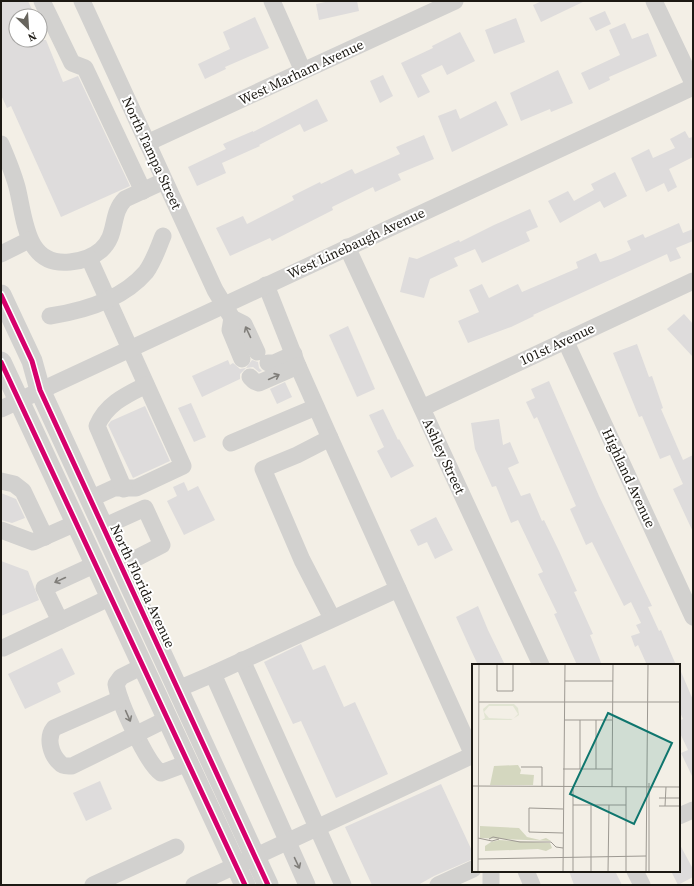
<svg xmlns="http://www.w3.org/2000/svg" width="694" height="886" font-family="'Source Serif 4',serif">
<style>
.building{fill:#dedcdc}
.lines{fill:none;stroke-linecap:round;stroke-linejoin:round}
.minor{stroke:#d2d1cf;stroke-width:17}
.major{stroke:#d2d1cf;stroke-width:21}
.cycleway-casing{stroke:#fff;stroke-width:8}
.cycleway{stroke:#d6006c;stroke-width:5}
.oneway{stroke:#807e7a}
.labels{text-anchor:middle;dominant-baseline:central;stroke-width:4;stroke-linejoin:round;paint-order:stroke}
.street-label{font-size:14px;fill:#1c1913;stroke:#fff}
.inset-road{fill:none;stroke:#9d9992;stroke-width:1}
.view{fill:#0f766e;fill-opacity:0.15;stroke:#0f766e;stroke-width:2}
.inset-edge{fill:none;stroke:#1c1913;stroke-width:2}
</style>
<rect width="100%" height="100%" fill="#f3efe6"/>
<g class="building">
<polygon points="1,1 28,1 35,16 16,16 16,40 46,40 63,82 78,76 130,186 61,217 11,106 7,108 1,95"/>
<polygon points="330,1 357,1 359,11 319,20 316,4"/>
<polygon points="542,1 585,1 541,22 533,5"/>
<polygon points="605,11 611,24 596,31 589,18"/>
<polygon points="255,17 269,48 225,67 226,69 205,79 198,64 230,49 223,32"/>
<polygon points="516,18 525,42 494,54 485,30"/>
<polygon points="625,23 632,39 648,33 657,56 609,77 610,80 589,90 581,73 620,55 609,30"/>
<polygon points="460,32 475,61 447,75 442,65 421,75 430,92 418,98 401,63 433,48 432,46"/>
<polygon points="558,70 573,103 551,112 550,109 521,121 510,93"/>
<polygon points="383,75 393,96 380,103 370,81"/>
<polygon points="317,99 328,121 304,132 300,124 259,145 260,146 222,163 226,173 197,186 188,167 226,149 223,144 253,131 253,132"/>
<polygon points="496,101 508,125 452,152 438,116 456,109 460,119"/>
<polygon points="685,131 689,138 693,137 693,157 669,169 677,187 668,192 664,183 646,192 631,158 649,149 653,158 675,148 670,139"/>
<polygon points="424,135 434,159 398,174 401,180 375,192 373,187 332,207 333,210 272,241 270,238 230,256 216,228 243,216 247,224 294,200 292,196 320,182 321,184 352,169 355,174 400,154 396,147"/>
<polygon points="615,172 627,196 604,208 600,201 560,223 548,201 568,191 574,201 594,190 591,184"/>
<polygon points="530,209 538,227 526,232 530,241 482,263 475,249 454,258 458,266 430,279 424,298 400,292 409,257 417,259 459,240 460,242 494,225"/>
<polygon points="679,223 683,233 693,229 693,241 676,248 681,258 670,262 667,254 533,315 534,316 511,327 468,343 458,321 479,312 469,290 482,284 489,298 518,284 522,292 578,268 576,262 596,253 600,262 611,259 631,250 627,241 643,234 645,238"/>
<polygon points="684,314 693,324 693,357 667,329"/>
<polygon points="348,326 375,389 357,397 329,335"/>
<polygon points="637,344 649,377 652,376 663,408 661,409 683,460 693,455 693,532 673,489 683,484 670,455 660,459 642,416 639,417 613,353"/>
<polygon points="228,360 230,365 233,363 240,369 246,368 240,374 240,379 202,397 192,376"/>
<polygon points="252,360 258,362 259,368 262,371 259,372 253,367 246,368"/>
<polygon points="549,381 599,496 652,606 648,607 659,631 661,630 676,665 647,665 638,645 635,647 631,636 640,633 636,625 641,623 631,602 624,606 592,542 586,545 570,509 576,506 537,417 534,419 526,402 535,398 531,389"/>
<polygon points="285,382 292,397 277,404 270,389"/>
<polygon points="191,403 206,437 194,442 178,408"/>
<polygon points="145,406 170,461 133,478 108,425 111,421"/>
<polygon points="383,409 398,440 399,439 414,466 391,478 377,451 384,447 369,415"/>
<polygon points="499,419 503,445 510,442 519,463 508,468 521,496 530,493 542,521 544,520 559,551 577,591 574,592 593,634 590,635 602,665 577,665 554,614 557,613 538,574 543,572 518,520 511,523 496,486 492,487 475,449 471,423"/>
<polygon points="184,482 188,491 198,486 215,520 184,535 167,501 177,496 173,487"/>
<polygon points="1,493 16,499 25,518 12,523 1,520"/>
<polygon points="436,517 453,550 435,559 427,542 418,546 410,530"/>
<polygon points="1,561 28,571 39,600 1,616"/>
<polygon points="478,606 488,630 505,665 478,665 470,648 456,617"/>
<polygon points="301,644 313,670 325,665 344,707 355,702 388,774 336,798 301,721 293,724 264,662"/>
<polygon points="62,648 75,674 57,683 61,692 25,709 8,674"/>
<polygon points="679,667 693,700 693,778 681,753 688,750 679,731 679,721 683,719 679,710"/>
<polygon points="100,781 112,809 86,821 73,793"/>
<polygon points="441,784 473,853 473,859 434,876 418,885 372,885 345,827"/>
<polygon points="679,843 693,869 693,877 678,885 671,871 679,871"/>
<polygon points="569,871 615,871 622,885 574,885"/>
</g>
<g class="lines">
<g class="minor">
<polyline points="42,1 72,63 85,68 143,191"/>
<polyline points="82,1 215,290 232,318 244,324 257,352"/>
<polyline points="272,1 303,71"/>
<polyline points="654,1 693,83"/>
<polyline points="147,143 455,1"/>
<path d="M1,144C7,158 13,172 17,187C25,218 25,267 70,262C81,261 93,257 101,250C118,235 110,214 125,199L164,181"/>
<polyline points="347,247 541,665"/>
<polyline points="1,254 29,240"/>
<polyline points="89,258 183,466 136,488 114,488 90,499"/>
<polyline points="266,285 298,366 330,438"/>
<path d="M50,316C83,311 123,299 146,272C154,261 158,248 163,236"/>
<polyline points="232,318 230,330 242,359"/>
<polyline points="565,340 693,617"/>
<polyline points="268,363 274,363 294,354"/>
<polyline points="250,377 254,381 259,383 298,366"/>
<polyline points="422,408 693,281"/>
<polyline points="1,409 693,87"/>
<polyline points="231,443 316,407"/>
<polyline points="1,481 14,484 23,491 45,537"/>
<path d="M124,489L97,426C106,404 126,395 146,385"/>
<polyline points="103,527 145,508 162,545 121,566"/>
<polyline points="1,530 33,542 76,523"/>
<polyline points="332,618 302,560 263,469 297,455 330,438 398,589"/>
<polyline points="60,621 44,588 96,564"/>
<polyline points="3,648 111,597"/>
<polyline points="242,660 343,885"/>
<path d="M143,666L121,677L116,684C119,702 147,764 161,773L188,763"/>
<polyline points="213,674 398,589 473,755"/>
<polyline points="178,689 213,674 307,885"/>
<path d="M120,699L54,728C46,738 51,755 60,763C63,767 68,766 72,766L167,719"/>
<polyline points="679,816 693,810"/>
<polyline points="526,871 532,885"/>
<polyline points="635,871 642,885"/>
<polyline points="93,885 176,847"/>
<polyline points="194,885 473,755"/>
<polyline points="438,885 473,869"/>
<polyline points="491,885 491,871"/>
</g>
<g class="major">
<polyline points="1,295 32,361 40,390 268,885"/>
<polyline points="1,362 245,885"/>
</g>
<g class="cycleway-casing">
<g id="cycleway">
<polyline points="1,295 32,361 40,390 268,885"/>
<polyline points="1,362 245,885"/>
</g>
</g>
<use href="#cycleway" class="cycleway"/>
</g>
<defs><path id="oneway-shaft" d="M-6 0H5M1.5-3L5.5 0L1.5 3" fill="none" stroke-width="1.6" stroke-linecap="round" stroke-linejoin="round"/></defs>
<g class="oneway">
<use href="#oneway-shaft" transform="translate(248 332) rotate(-115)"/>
<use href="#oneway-shaft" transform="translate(274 377) rotate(-25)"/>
<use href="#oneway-shaft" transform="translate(60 580) rotate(155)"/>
<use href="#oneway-shaft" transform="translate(128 716) rotate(66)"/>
<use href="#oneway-shaft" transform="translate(297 863) rotate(65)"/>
</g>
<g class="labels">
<g class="street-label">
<text transform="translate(301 72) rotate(-25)">West Marham Avenue</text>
<text transform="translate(152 153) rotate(65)">North Tampa Street</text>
<text transform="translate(356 243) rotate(-25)">West Linebaugh Avenue</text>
<text transform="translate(557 344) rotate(-25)">101st Avenue</text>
<text transform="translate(444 456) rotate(65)">Ashley Street</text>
<text transform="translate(629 478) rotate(65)">Highland Avenue</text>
<text transform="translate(143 586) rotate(65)">North Florida Avenue</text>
</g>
</g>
<g transform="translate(472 664)">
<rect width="208" height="208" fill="#f3efe6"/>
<path d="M17,40H42L46,44L47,51L39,56H10L13,54L11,45ZM17,42H41L46,50L41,55L17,54L12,48Z" fill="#e2e5d3" fill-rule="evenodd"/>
<path d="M46,101L49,106L48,110L62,111L61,121H18L22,102ZM8,162L47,164L55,173L68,176L74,174L79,177L8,174ZM27,176L78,179L80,184L74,187L66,185L13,187V182L19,178Z" fill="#d4d7bf"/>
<path class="inset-road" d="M25,0V27H41V0M93,17H141M7,38H208M92,56H140M49,103H70V122M91,105H140M108,105V56M124,105V56M177,119V208M0,122L208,123M140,123L141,0M187,134H208M101,141H154M187,142H208M193,142L194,123M91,169L57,168V144L91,145M6,174L20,177L27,175M17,175L21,173L48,178H79L84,183L91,184M6,195L174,192M6,208L7,0M91,208L93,0M101,208V122M119,208V141M136,208L137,141M154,208V123M174,208L176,0"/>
<path class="view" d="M136,49L200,79L162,160L98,130Z"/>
<rect width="208" height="208" class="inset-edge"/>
</g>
<rect width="694" height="886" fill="none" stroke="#1c1913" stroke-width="4"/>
<g transform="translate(28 28) rotate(155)"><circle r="19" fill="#ffffff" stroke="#a4a3a1"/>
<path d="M0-3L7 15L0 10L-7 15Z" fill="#67645d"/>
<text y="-6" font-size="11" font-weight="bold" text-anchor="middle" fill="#1c1913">N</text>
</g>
</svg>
